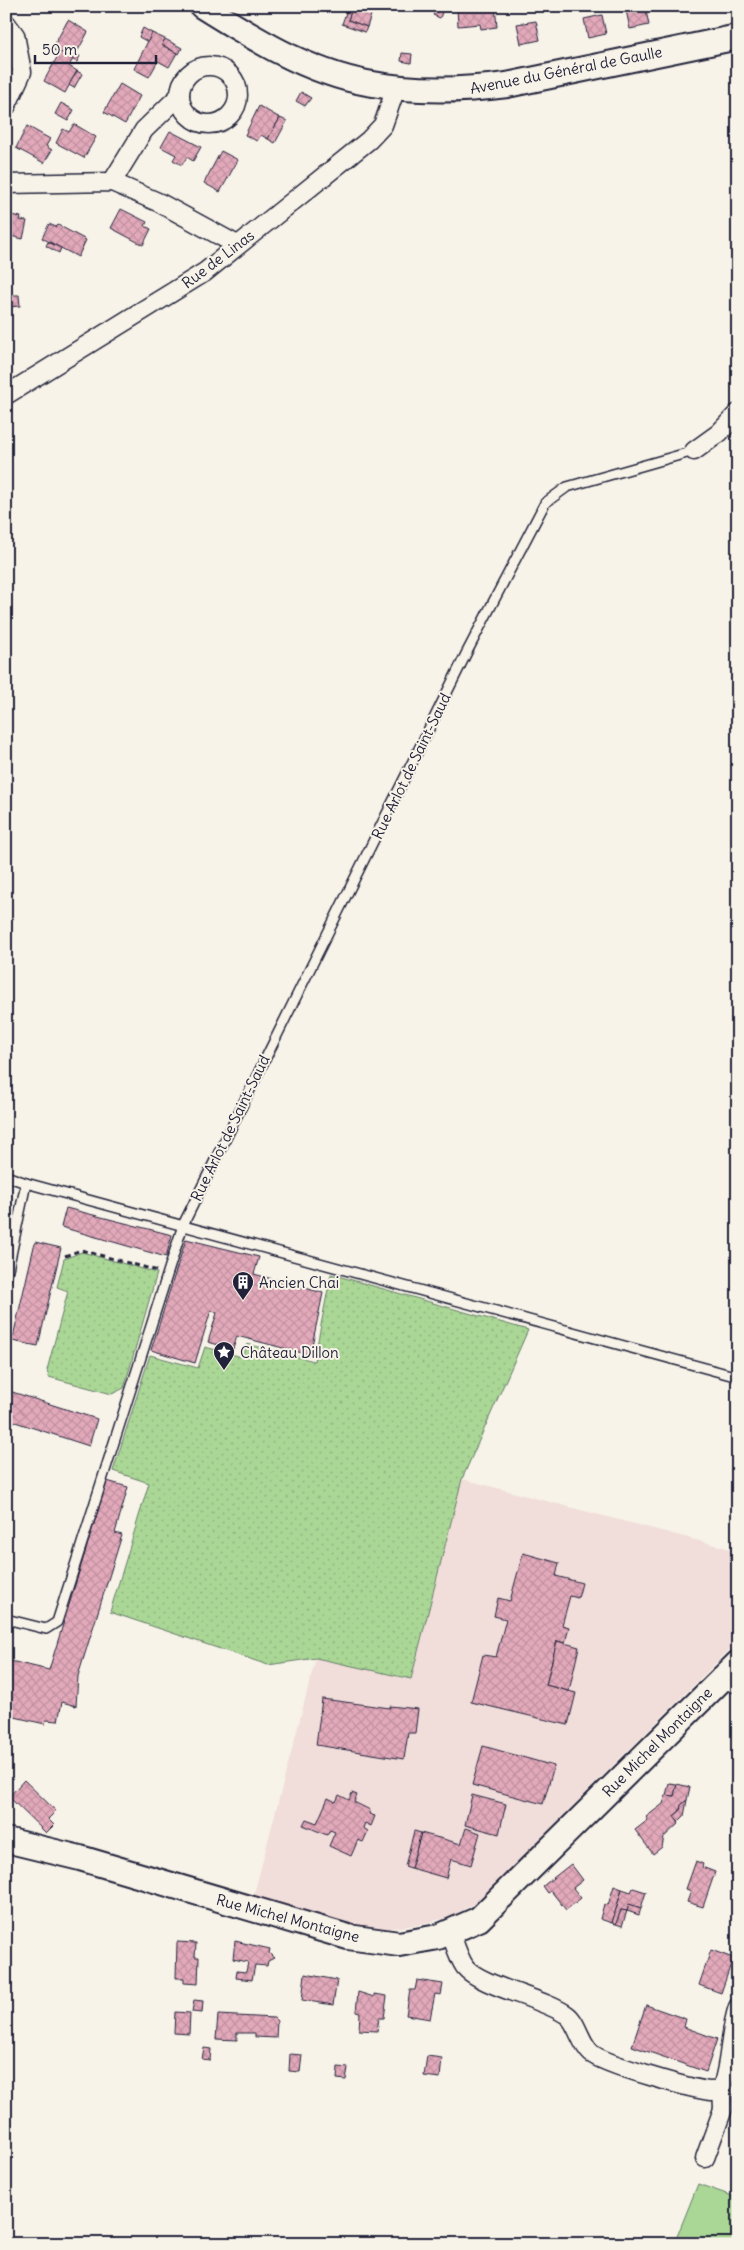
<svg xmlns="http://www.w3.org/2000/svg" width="744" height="2250" font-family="Delius,sans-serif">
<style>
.built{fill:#f1ddda}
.grass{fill:url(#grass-dots);stroke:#667c68}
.garden{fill:#aad796;stroke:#667c68}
.building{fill:url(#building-cross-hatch);stroke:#22223b}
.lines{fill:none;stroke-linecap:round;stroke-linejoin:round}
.lane-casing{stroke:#22223b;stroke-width:12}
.street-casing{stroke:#22223b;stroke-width:21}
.secondary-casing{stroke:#22223b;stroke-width:28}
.path{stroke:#22223b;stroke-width:3;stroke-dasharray:5 4;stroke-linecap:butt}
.lane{stroke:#f7f3e8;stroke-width:9}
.street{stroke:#f7f3e8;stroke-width:18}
.secondary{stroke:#f7f3e8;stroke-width:24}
.labels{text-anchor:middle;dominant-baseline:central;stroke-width:4;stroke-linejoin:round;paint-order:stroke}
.street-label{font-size:15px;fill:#22223b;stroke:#f7f3e8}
.poi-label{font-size:15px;fill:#22223b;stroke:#f7f3e8;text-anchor:start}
</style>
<defs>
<pattern id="grass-dots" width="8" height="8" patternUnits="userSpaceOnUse" patternTransform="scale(1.25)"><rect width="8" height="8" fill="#aad796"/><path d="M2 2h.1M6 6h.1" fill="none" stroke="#92b882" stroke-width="1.8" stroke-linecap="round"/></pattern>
<pattern id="building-cross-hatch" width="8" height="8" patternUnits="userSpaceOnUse" patternTransform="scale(1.25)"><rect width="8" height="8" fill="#e2a9ba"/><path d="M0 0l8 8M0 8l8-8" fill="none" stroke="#c291a1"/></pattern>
</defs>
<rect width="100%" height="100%" fill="#f7f3e8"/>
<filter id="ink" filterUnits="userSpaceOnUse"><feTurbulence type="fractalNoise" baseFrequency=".02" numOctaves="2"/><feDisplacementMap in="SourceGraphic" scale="10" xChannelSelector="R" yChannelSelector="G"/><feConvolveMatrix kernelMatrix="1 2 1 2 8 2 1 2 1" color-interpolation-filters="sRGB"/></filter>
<g filter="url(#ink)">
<polygon class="built" points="462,1479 738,1551 738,1641 475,1903 450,1917 417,1925 383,1929 367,1928 253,1898 316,1658 411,1679"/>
<g class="grass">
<polygon points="82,1252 157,1273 124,1388 112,1394 49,1377 47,1370 68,1291 57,1287 64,1259"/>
<polygon points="331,1274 528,1330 462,1479 411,1679 316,1658 268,1665 110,1612 149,1483 113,1471 150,1355 198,1368 205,1347 242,1357 247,1344 314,1361"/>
</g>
<polygon class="garden" points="698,2184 738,2198 738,2244 674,2244"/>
<g class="building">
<polygon points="353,6 374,6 367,27 348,20"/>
<polygon points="438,6 444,6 440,18 433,15"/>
<polygon points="477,6 495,6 497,27 481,29 480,24 458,26 457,8"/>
<polygon points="645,6 649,25 630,29 626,10"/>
<polygon points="348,7 352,8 348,20 367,27 365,32 342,24"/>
<polygon points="602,15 606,34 588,38 584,19"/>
<polygon points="68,20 88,32 76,54 80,56 77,62 52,49"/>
<polygon points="536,21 540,40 521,44 517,24"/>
<polygon points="143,28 152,33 148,42 139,37"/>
<polygon points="152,33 165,39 162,45 177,53 169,67 158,61 149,77 134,69"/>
<polygon points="165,39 182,48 179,54 162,45"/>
<polygon points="60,52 73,59 69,66 77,71 65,93 44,81"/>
<polygon points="402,53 412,54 411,63 401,61"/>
<polygon points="77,71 82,74 74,88 69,85"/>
<polygon points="120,84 140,96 125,124 104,112"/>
<polygon points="301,92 311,98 305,106 296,101"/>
<polygon points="61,103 74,110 68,121 55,114"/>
<polygon points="259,106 280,118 268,139 261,135 257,141 245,135"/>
<polygon points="280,118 287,121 275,143 268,139"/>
<polygon points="74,124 96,137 84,158 56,143 63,129 69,132"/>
<polygon points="27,126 50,139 46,146 52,150 44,163 16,148"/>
<polygon points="170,131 201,147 193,161 187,157 182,165 173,160 176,155 161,147"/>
<polygon points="221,151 238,160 220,192 204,183"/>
<polygon points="121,209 147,222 145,226 151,229 143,245 111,228"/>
<polygon points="6,214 21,217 20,220 27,221 23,239 6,235"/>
<polygon points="49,224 56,227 58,225 86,240 78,257 42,238"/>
<polygon points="48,242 61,248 59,253 46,246"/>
<polygon points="7,295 19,295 20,306 8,307"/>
<polygon points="66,1208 172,1235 166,1257 61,1227"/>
<polygon points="186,1239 259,1257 254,1274 323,1293 310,1355 237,1336 233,1349 208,1342 217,1313 211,1310 195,1363 151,1350"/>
<polygon points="35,1242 61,1248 38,1346 12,1341"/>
<polygon points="6,1390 97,1419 89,1446 9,1420 6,1429"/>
<polygon points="107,1481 128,1487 115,1533 122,1535 78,1676 76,1706 62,1702 58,1721 46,1720 45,1724 6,1715 6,1660 49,1670"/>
<polygon points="523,1553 559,1563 556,1576 582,1583 578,1598 570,1596 562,1625 569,1627 565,1643 557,1641 546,1685 576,1693 568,1725 471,1702 483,1655 496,1657 506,1619 494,1616 498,1598 510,1601"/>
<polygon points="557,1641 579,1647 569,1691 546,1685"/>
<polygon points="322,1699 390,1708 390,1706 418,1709 415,1733 408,1733 404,1759 316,1745"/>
<polygon points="483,1746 554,1766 543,1804 472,1785"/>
<polygon points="24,1780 56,1811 48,1819 54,1825 46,1833 9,1797"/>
<polygon points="669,1783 677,1784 674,1796 666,1795"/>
<polygon points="677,1784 690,1787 687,1800 681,1805 680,1811 674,1816 679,1823 664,1837 662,1847 653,1854 635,1830 648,1820 646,1817 663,1804 666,1795 674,1796"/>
<polygon points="352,1793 357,1795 354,1802 370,1810 369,1814 375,1816 371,1826 365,1823 363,1828 368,1831 363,1842 358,1840 351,1856 329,1846 335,1832 330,1830 327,1835 303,1825 306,1819 317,1823 328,1798 336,1802 339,1795 349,1800"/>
<polygon points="472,1795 506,1804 499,1834 465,1825"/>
<polygon points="687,1800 684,1816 678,1822 674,1816 680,1811 681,1805"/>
<polygon points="466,1828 480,1833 471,1865 451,1859 446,1878 411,1868 421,1833 461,1844"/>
<polygon points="414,1831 421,1833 411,1868 405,1866"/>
<polygon points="696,1861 703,1864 702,1867 715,1872 703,1907 687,1902 691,1891 686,1889"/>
<polygon points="571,1864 583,1880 573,1888 581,1898 566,1910 551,1891 548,1893 543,1886"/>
<polygon points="614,1886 622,1889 612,1923 600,1919 604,1904 608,1905"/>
<polygon points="633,1888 646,1892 641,1908 629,1904 627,1911 621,1910 616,1924 612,1923 622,1889 631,1892"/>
<polygon points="629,1904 641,1908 639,1915 627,1911"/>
<polygon points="621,1910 627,1911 622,1926 616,1924"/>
<polygon points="235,1941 270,1949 269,1953 274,1958 268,1961 267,1966 255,1965 252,1980 236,1978 237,1971 246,1972 248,1962 233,1959"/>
<polygon points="177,1942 196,1943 195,1957 199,1957 198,1984 184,1983 184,1978 176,1978"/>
<polygon points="711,1950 733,1958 721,1993 699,1985"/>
<polygon points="305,1974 337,1980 333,2005 302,2000"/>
<polygon points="417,1980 443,1984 441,1995 435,1994 430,2019 406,2015 410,1990 415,1990"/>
<polygon points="358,1992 374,1997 374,1994 387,1996 384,2018 379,2018 377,2031 359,2030 360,2013 356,2012"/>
<polygon points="194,2000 203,2001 202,2013 192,2012"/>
<polygon points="646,2005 686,2019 684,2027 717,2039 706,2072 632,2046"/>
<polygon points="175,2012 190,2013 189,2034 174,2033"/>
<polygon points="218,2015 274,2018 277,2021 276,2038 255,2037 255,2033 237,2033 237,2040 216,2039"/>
<polygon points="204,2048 211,2049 210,2060 202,2059"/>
<polygon points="290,2054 302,2055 300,2072 289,2071"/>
<polygon points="427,2056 442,2058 440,2078 424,2076"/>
<polygon points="338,2067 348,2068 346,2080 337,2079"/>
</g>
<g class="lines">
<g class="lane-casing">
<g id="lane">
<polyline points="6,1176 26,1183"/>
<polyline points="6,1279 26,1183 738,1377"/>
<polyline points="6,1619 46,1629 57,1622 183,1225 467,652 545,503 567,487 694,451"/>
</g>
</g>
<g class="street-casing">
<g id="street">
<polyline points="6,23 15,35 22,72 6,107"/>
<circle cx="209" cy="95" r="29"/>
<polyline points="112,182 144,130 180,95"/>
<polyline points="6,184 112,182 160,203 237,245"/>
<polyline points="6,395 205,272 369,140 383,125 396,88"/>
<polyline points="694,451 719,433 738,413"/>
<polyline points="720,1678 738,1684"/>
<path d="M450,1931C454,1942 458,1957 465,1967C480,1986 543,1998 567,2015C577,2022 580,2043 591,2053C603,2064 694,2090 711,2091C715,2091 719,2089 722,2087C731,2061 729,2033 738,2007"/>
<polyline points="705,2158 723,2109 722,2087"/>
</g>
</g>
<g class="secondary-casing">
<g id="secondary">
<path d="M202,6C253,38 307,72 367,83C413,92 460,91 507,85L738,37"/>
<polyline points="6,1840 80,1858 348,1937 399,1944 438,1937 479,1919 738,1663"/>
</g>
</g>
<polyline class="path" points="65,1256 81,1250 158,1271"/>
<use href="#lane" class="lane"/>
<use href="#street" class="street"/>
<use href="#secondary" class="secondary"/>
</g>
</g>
<defs>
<g id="building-pin" transform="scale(1.125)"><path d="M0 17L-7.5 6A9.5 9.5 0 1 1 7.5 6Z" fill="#22223b" stroke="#f7f3e8"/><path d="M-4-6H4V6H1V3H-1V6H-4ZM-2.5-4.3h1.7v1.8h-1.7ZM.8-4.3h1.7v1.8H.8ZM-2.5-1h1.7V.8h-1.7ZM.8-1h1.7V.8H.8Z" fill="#fff"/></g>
<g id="sight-pin" transform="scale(1.125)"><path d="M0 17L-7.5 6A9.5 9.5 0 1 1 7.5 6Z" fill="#22223b" stroke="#f7f3e8"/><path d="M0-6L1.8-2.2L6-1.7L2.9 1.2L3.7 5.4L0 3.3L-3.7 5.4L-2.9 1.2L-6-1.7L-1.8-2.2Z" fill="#fff"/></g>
</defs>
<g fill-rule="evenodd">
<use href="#building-pin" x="243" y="1282"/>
<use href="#sight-pin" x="224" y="1352"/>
</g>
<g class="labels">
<g class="street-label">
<text transform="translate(566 70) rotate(-11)">Avenue du Général de Gaulle</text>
<text transform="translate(218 259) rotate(-37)">Rue de Linas</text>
<text transform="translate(411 766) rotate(-64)">Rue Arlot de Saint-Saud</text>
<text transform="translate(230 1128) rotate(-64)">Rue Arlot de Saint-Saud</text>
<text transform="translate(657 1742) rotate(-45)">Rue Michel Montaigne</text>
<text transform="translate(288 1918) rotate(15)">Rue Michel Montaigne</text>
</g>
<g class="poi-label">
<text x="259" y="1282">Ancien Chai</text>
<text x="240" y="1352">Château Dillon</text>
</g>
</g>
<rect width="744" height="2250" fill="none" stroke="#f7f3e8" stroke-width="25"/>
<rect x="12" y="12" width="719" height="2225" fill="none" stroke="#22223b" stroke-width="2" filter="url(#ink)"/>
<path d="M35 55v8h121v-8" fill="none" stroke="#22223b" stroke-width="2.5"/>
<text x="42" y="55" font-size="15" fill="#22223b" stroke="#f7f3e8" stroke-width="4" paint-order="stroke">50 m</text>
</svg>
